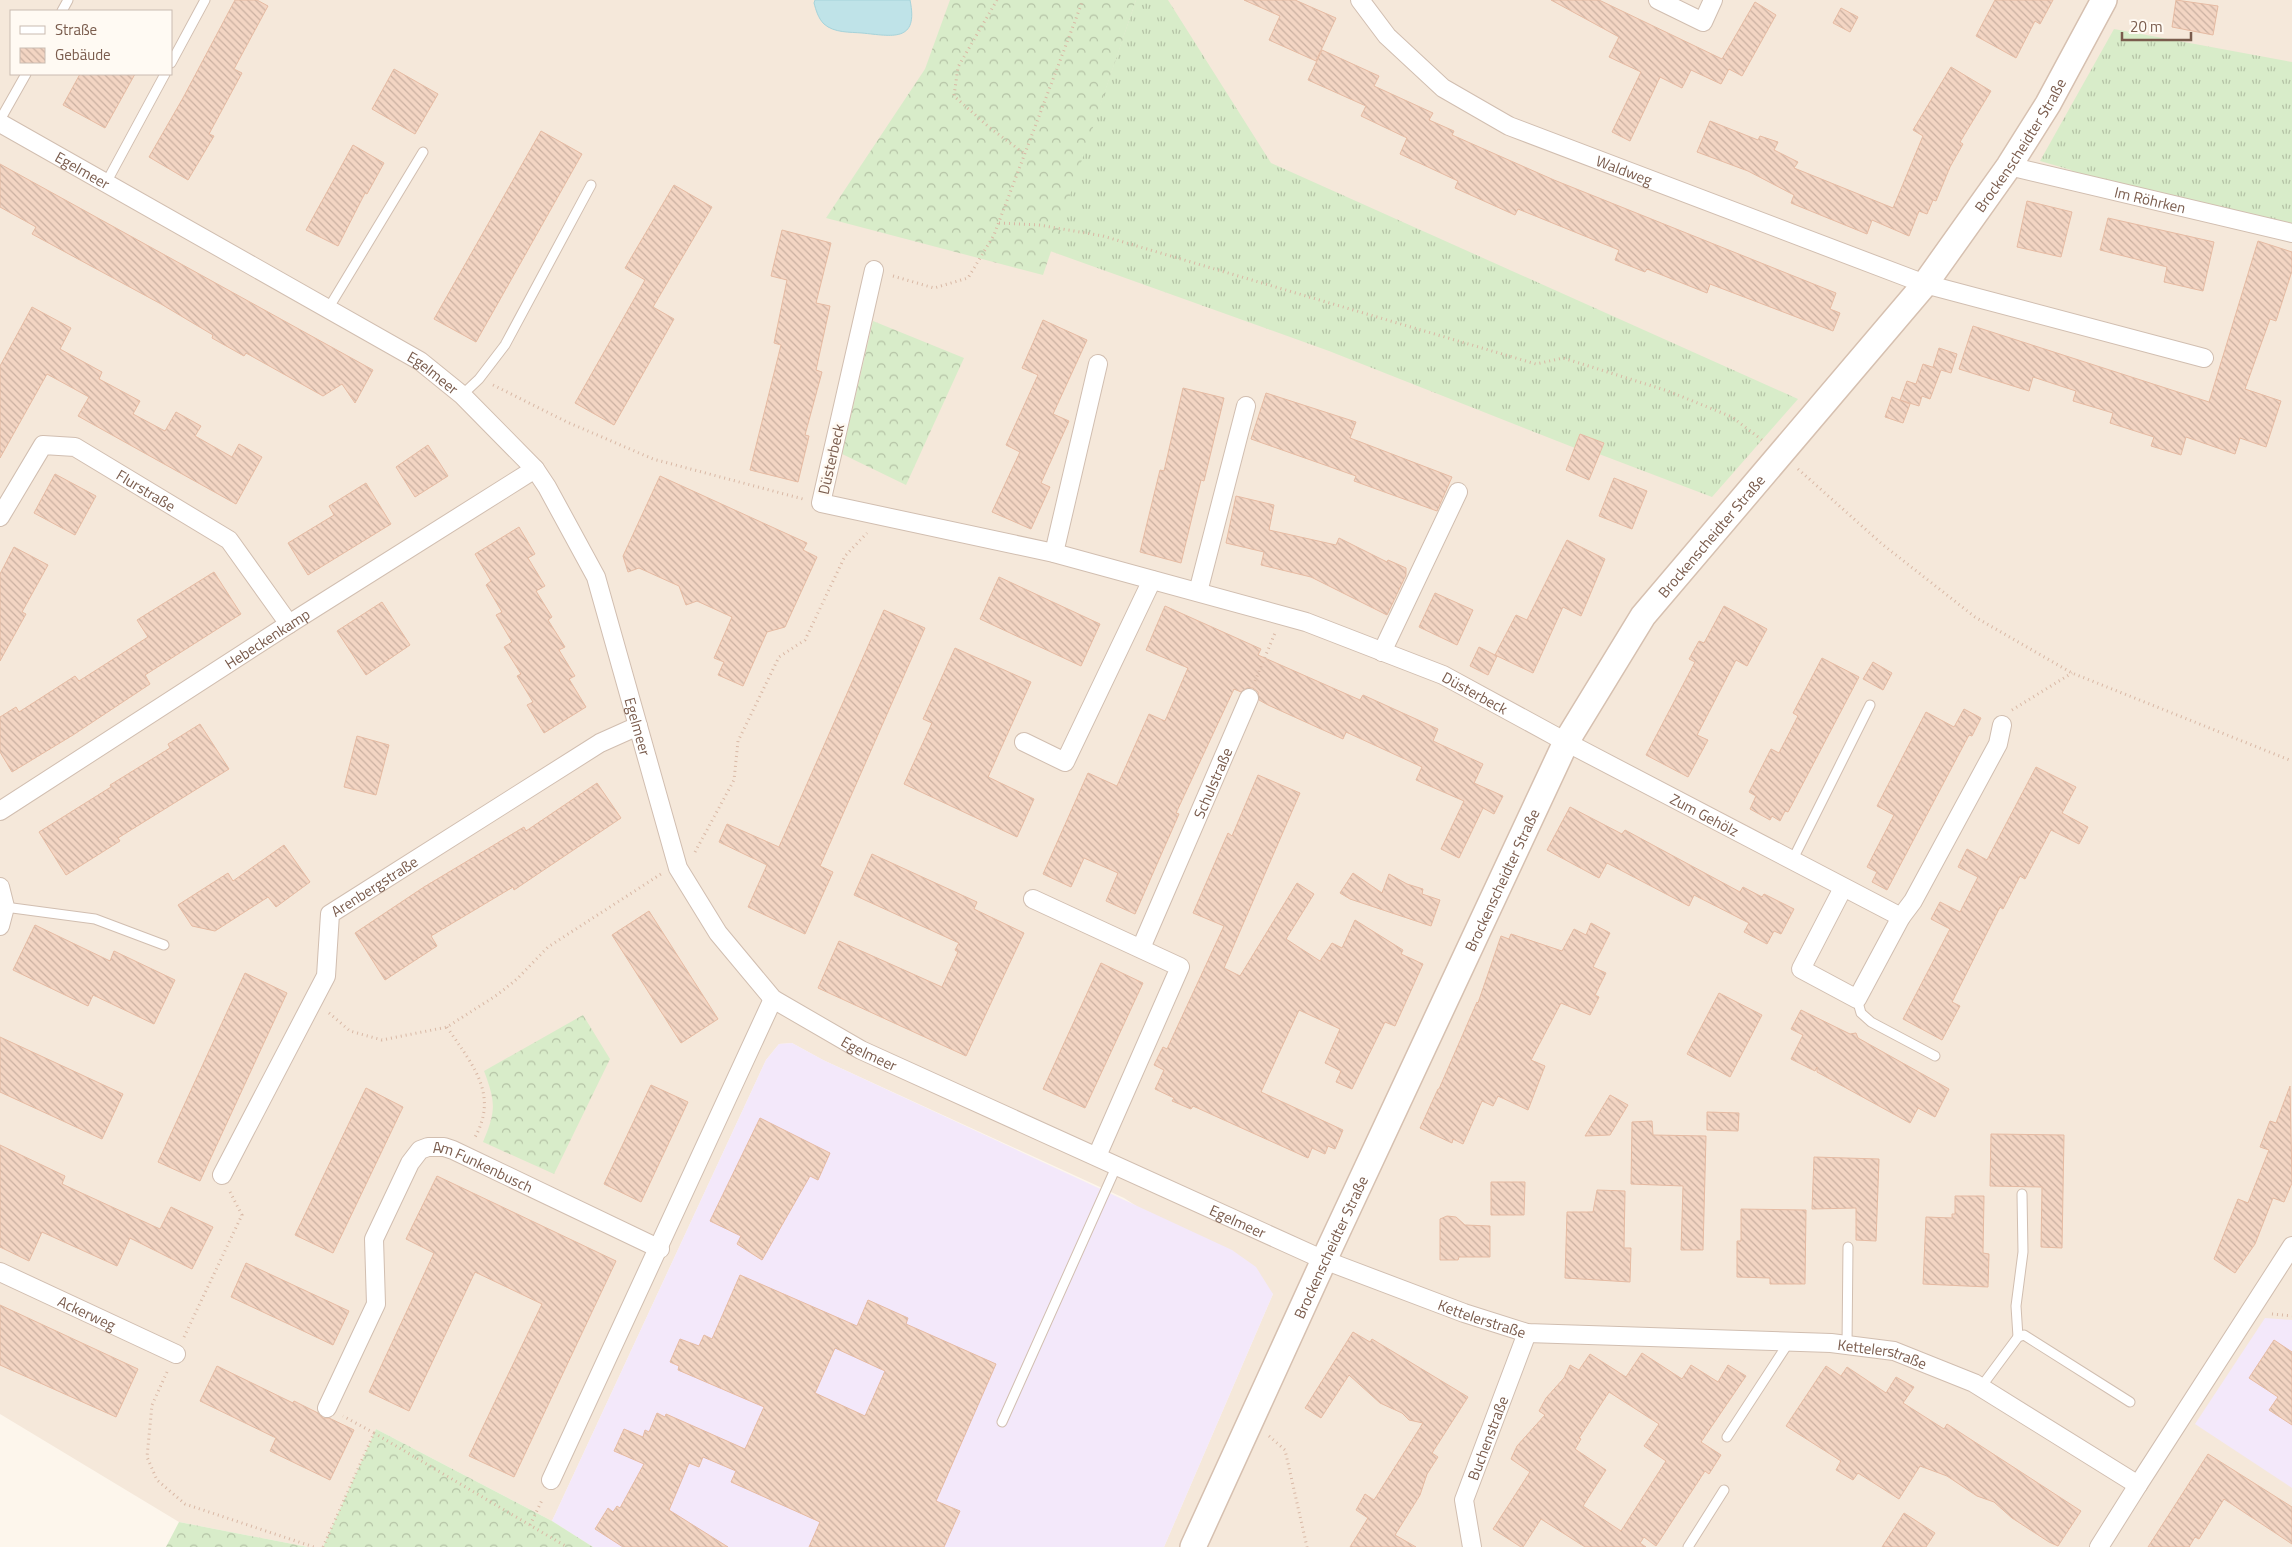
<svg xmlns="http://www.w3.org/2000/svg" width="2292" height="1547" font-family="'Titillium Web',sans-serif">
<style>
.residential{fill:#f5e8da;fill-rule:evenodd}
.education{fill:#f3e8fa}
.grass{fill:url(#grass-tufts)}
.forest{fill:url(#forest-crowns)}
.water{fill:#bfe3e8;stroke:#a5d3da}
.building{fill:url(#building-back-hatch);stroke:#e6bba3;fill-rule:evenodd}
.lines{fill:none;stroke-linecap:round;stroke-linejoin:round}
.lane-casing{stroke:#d1beb0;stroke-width:11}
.street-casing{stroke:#d1beb0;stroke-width:20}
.secondary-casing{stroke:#d6c0b0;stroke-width:28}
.path{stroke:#d9b8a5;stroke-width:3;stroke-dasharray:1 4;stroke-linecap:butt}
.lane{stroke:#fff;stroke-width:9}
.street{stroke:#fff;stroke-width:18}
.secondary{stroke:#fff;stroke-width:25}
.labels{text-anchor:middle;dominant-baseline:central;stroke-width:5;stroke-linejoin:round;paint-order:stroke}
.street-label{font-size:15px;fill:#7a5c4d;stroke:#fffaf3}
</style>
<defs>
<pattern id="grass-tufts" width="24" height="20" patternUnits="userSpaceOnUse" patternTransform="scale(1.25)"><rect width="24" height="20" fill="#d8ecc9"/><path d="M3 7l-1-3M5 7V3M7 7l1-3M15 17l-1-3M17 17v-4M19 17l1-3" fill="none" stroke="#b4c2a5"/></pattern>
<pattern id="forest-crowns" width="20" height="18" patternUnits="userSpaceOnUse" patternTransform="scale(1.25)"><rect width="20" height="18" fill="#d8ecc9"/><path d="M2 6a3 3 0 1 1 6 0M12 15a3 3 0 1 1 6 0" fill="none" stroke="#b4c2a5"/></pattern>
<pattern id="building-back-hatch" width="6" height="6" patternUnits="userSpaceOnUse" patternTransform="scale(1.25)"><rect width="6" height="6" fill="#f3d5c3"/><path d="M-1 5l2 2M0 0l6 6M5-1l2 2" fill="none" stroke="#cab0a1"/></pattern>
</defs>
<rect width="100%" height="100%" fill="#fdf6ec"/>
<path class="residential" d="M0,0H2292V1547H1164L1273,1294L1124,1198L823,1060L792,1043L779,1044L766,1060L552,1521L376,1429L323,1547H308L179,1522L0,1414ZM11,11H171V74H11Z"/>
<g class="education">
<polygon points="792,1043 823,1060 1232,1250 1256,1267 1273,1294 1164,1547 593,1547 552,1521 766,1060 779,1044"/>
<polygon points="2265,1318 2292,1320 2292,1488 2195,1424"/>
</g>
<g class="grass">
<polygon points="1136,0 1168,0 1271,163 1798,399 1712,497 1599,454 1603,443 1581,434 1575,448 1329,351 1050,251"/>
<polygon points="2114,29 2292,62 2292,225 2078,177 2071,170 2040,161"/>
</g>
<g class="forest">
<polygon points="950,0 1136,0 1043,275 826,218 925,69"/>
<polygon points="873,321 964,358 906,485 842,454"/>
<path d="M583,1015L610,1059L554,1174L483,1142C496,1111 496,1103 484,1071Z"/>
<polygon points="376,1429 552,1521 593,1547 323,1547"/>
<polygon points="179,1522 308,1547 166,1547"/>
</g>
<path class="water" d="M815,0H910C919,43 892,36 862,33C850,32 834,33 824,24C818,18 816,10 814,3Z"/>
<g class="building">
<polygon points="235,0 257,0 268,6 234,69 242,73 209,134 214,136 188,180 149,157 183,98"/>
<polygon points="1244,0 1295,0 1336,18 1316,61 1269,40 1280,16"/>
<polygon points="1551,0 1599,0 1722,59 1755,2 1776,15 1742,76 1729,69 1721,84 1691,70 1682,88 1660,77 1630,141 1612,132 1641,72 1609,57 1619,37"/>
<polygon points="1995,0 2053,0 2040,24 2035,21 2016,58 1976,36"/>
<polygon points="2176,0 2218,6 2213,35 2172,27"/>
<polygon points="1841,8 1858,17 1850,32 1833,23"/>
<polygon points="1322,50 1379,76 1374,86 1433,113 1429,120 1454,131 1452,135 1554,180 1836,293 1830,309 1840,313 1833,331 1710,284 1707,293 1647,269 1645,272 1615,260 1619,250 1518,209 1515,215 1455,188 1458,181 1400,154 1407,138 1361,116 1366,106 1308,80"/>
<polygon points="1951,67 1991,91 1960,142 1963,144 1950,167 1936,201 1933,200 1927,214 1919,211 1909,236 1872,220 1867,234 1791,203 1794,195 1748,171 1697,152 1710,121 1758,140 1760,136 1778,142 1774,150 1798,162 1794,168 1893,208 1923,136 1913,130"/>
<polygon points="394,69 438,94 415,134 372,109"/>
<polygon points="80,74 135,74 105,128 63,105"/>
<polygon points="541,131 582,154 476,342 434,319"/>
<polygon points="353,145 384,163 367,194 365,193 338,246 306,230"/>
<polygon points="0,164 373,370 355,403 342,384 323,396 246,353 244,356 212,338 213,335 161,304 32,234 36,227 0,207"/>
<polygon points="674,185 712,207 653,307 674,319 614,425 575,403 645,280 625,268"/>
<polygon points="2027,201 2072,212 2061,257 2017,247"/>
<polygon points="2108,218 2214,242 2203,291 2164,282 2167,267 2100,250"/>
<polygon points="782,230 831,243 816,303 830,306 816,370 822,372 805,435 809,436 798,482 750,470 781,345 774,343 787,280 771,276"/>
<polygon points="2258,241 2292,252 2292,271 2276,321 2270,319 2245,389 2281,401 2266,447 2240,438 2235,454 2186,437 2181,455 2151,446 2154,437 2110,423 2113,413 2073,401 2076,391 2033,377 2029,391 1959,369 1973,326 2209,402"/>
<polygon points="32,307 71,328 60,349 102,372 99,379 140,401 133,414 165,431 176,412 201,426 195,436 232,457 239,444 262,457 236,504 78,416 89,397 47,374 0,458 0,366"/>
<polygon points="1043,320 1087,340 1053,414 1069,421 1041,483 1050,487 1031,529 992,512 1020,452 1006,445 1038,375 1022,368"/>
<polygon points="1939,348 1957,354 1951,373 1941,370 1930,399 1922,396 1919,406 1900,400 1907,381 1916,384 1923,364 1935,368 1933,367"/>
<polygon points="1183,388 1224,398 1204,481 1201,480 1181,563 1140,552 1160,470 1164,471"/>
<polygon points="1266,393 1356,422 1350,438 1452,477 1437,511 1354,481 1356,476 1251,439"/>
<polygon points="1892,397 1910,404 1903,423 1885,417"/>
<polygon points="1580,434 1604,443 1589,480 1566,470"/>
<polygon points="428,445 448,476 415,497 396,467"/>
<polygon points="55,474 96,496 75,535 34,513"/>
<polygon points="660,476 807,543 803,550 817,557 785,627 767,632 743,686 718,675 724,662 714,658 732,617 697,601 686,605 679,586 639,568 628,572 623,556"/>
<polygon points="1614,478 1647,491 1632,529 1599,516"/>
<polygon points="366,483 391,524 308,575 288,543 334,515 329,506"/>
<polygon points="1236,496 1274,505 1269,530 1336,545 1339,538 1387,562 1388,560 1406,568 1406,575 1387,615 1311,577 1261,565 1264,552 1226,543"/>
<polygon points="519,527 535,554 528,558 545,586 536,591 552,617 548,620 565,647 559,650 575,676 569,679 586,707 544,733 527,705 533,702 517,676 521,674 504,647 512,642 496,615 502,612 486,585 491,581 475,554"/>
<polygon points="1567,540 1605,559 1581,616 1563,607 1533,673 1495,655 1516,615 1527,620"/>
<polygon points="14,547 48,565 22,612 26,614 0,661 0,574"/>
<polygon points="214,572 241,614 145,675 150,684 73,735 12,772 0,752 0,717 16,707 19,712 75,676 79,681 148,637 137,620"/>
<polygon points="999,577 1100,624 1081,666 980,619"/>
<polygon points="1435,593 1473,610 1457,645 1419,627"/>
<polygon points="382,602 410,645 366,675 337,631"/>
<polygon points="1165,606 1261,649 1258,655 1360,700 1363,695 1438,729 1433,741 1483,764 1474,783 1503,796 1494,814 1483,808 1459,858 1441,849 1464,801 1416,780 1422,767 1346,732 1343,739 1268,705 1259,700 1258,692 1253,688 1247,688 1241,692 1234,689 1176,813 1179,814 1135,914 1106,901 1118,873 1084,858 1071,887 1043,874 1088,773 1117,786 1149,714 1165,721 1188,668 1146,650"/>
<polygon points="1724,606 1767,629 1747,666 1736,660 1697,735 1708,740 1688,777 1646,755 1695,662 1689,659 1699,641 1704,643"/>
<polygon points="884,610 925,628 820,866 833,872 805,934 748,907 767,865 719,842 727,824 779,847"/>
<polygon points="1479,647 1497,656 1488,675 1470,666"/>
<polygon points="955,648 1031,682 988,777 1034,799 1017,837 904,784 932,723 923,719"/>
<polygon points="1822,658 1859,677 1788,812 1785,811 1780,821 1772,816 1770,820 1750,809 1756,796 1749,792 1771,749 1779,753 1798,716 1793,713"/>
<polygon points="1873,662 1892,673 1883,690 1863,679"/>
<polygon points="1964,709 1981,718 1972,736 1969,735 1887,890 1872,882 1877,872 1867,867 1894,815 1877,806 1926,712 1954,727"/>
<polygon points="200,724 229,769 118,838 120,841 66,875 39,832 111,787 110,785 170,748 168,744"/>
<polygon points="357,736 389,745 376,795 344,787"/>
<polygon points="2036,767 2076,787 2062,813 2088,827 2079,844 2051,830 2025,879 2020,876 2003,909 2000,907 1952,1002 1960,1006 1942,1040 1903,1019 1950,929 1931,919 1940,902 1960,912 1978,877 1958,867 1967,849 1987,860"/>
<polygon points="1258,775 1300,793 1224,968 1240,976 1297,883 1314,894 1286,939 1320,961 1332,943 1342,948 1355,920 1403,950 1401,954 1423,964 1395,1026 1385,1022 1352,1089 1336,1082 1341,1071 1325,1063 1340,1029 1299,1010 1261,1092 1343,1130 1335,1149 1328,1146 1325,1154 1312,1148 1308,1158 1193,1106 1191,1109 1172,1101 1174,1098 1155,1089 1164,1070 1154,1065 1163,1047 1167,1049 1224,926 1193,913 1228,833 1232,836"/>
<polygon points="597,783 621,818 514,890 513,887 431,936 437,946 385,980 355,933 424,887 524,827 526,831"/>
<polygon points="1570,807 1622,834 1625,830 1740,892 1743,887 1762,897 1764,894 1794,909 1781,934 1774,931 1767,944 1744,932 1749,923 1694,895 1689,906 1607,863 1599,878 1547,850"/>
<polygon points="284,845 310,882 276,907 268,897 215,931 192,926 178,905 228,873 233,881"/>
<polygon points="872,854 977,902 974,909 1024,933 966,1056 818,988 839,941 942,987 958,952 955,950 959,943 854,895"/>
<polygon points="1353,873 1382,893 1389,874 1407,884 1423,889 1422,894 1440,900 1431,926 1350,899 1340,893"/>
<polygon points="649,911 718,1019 681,1043 612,935"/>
<polygon points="1591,923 1610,933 1593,967 1606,973 1595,995 1599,997 1590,1015 1561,1003 1531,1060 1545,1066 1528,1110 1498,1096 1493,1106 1482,1101 1463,1144 1453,1139 1452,1143 1420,1128 1438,1089 1439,1089 1477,1002 1478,1003 1501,936 1509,939 1511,934 1562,951 1574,929 1586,935"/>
<polygon points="35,925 110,961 114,951 175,980 154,1024 93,995 88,1006 13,970"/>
<polygon points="1101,963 1143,983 1085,1108 1043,1089"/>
<polygon points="245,973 287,993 200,1181 158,1162"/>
<polygon points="1719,993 1762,1015 1730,1077 1687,1054"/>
<polygon points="1801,1010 1850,1034 1856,1033 1858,1038 1949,1089 1935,1117 1918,1108 1910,1123 1817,1072 1817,1067 1815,1071 1791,1059 1803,1035 1791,1029"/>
<polygon points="0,1037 123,1094 102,1139 0,1092"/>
<polygon points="651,1085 688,1102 641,1202 604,1184"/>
<polygon points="2290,1086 2292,1183 2284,1202 2273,1198 2255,1244 2235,1273 2214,1259 2238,1199 2248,1203 2269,1150 2260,1147 2270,1121 2276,1123"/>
<polygon points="366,1088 403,1107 333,1253 295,1235"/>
<polygon points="1610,1095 1628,1105 1610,1135 1585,1136"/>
<polygon points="1707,1112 1739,1113 1738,1131 1707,1130"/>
<polygon points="760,1118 830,1153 818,1180 810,1176 762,1260 737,1244 741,1236 710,1221"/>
<polygon points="1652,1121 1653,1135 1706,1136 1703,1250 1681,1250 1683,1186 1631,1184 1632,1122"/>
<polygon points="1991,1134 2064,1135 2062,1248 2041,1247 2042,1187 1990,1186"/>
<polygon points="0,1145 65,1176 62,1184 160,1229 171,1207 213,1227 192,1269 130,1238 117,1266 42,1232 29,1261 0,1247"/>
<polygon points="1814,1157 1879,1159 1876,1241 1856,1240 1856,1208 1812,1209"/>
<polygon points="437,1176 616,1261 514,1477 469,1456 542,1304 475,1272 409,1411 369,1392 434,1253 406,1239"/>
<polygon points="1491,1182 1525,1182 1524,1215 1491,1215"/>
<polygon points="1597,1190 1625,1191 1624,1248 1631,1248 1630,1282 1565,1278 1567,1212 1593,1212"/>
<polygon points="1955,1196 1984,1196 1983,1253 1989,1254 1988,1287 1923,1284 1926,1217 1952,1218 1952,1214 1955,1214"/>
<polygon points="1741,1209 1806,1210 1805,1284 1770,1284 1770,1278 1737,1277 1737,1241 1741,1241"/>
<polygon points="1447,1216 1456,1217 1465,1225 1490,1226 1490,1257 1459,1257 1458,1260 1440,1260 1440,1219"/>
<polygon points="246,1263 349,1311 333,1345 231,1297"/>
<path d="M740,1275L857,1326L868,1300L908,1318L906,1324L996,1364L936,1501L960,1511L944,1547H809L820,1522L731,1482L736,1471L703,1457L699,1467L689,1463L669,1510L728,1547H623L595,1529L608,1508L613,1512L617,1506L620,1508L644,1464L614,1451L624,1429L643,1437L645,1430L649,1432L657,1413L665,1417L666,1414L745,1449L764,1407L678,1370L679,1366L670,1362L680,1339L699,1346L704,1335L712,1339ZM835,1348L885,1371L865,1416L815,1393Z"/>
<polygon points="0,1305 138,1369 116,1417 0,1365"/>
<polygon points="1353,1332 1370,1342 1372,1339 1468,1397 1432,1453 1438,1457 1427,1474 1420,1495 1395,1535 1416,1547 1350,1547 1368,1518 1356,1510 1365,1494 1374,1500 1423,1423 1409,1420 1402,1413 1380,1403 1349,1375 1321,1418 1305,1408"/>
<polygon points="2274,1340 2292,1352 2292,1425 2269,1410 2278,1397 2249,1378"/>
<path d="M1642,1353L1682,1379L1691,1365L1718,1382L1728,1365L1746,1376L1701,1442L1721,1455L1709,1474L1705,1471L1656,1546L1644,1537L1640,1543L1646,1547H1585L1541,1519L1523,1547H1521L1493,1529L1530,1472L1511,1459L1517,1446L1545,1415L1539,1411L1546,1398L1564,1378L1570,1365L1579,1370L1590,1354L1626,1377ZM1609,1392L1659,1424L1644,1446L1666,1461L1621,1531L1583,1506L1606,1470L1575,1449L1581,1439L1579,1438Z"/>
<polygon points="217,1366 293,1403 294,1401 318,1413 323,1418 329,1418 354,1430 330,1480 270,1451 276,1438 200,1401"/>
<polygon points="1826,1366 1841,1376 1847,1367 1886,1393 1896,1377 1914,1387 1903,1403 1944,1429 1947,1424 2081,1511 2058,1546 2049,1542 2012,1518 1994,1502 1977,1496 1947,1476 1920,1466 1899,1499 1858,1473 1853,1480 1836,1470 1841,1461 1786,1426"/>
<polygon points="2208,1454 2292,1507 2292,1544 2224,1499 2199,1539 2195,1537 2189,1547 2148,1547"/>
<polygon points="1904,1513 1935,1533 1926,1547 1882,1547"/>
</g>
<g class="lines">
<g class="lane-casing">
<g id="lane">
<polyline points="62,11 68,0"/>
<polyline points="171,63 205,0"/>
<polyline points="0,120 26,74"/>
<polyline points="106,183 165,74"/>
<polyline points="328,309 423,152"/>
<polyline points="462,395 479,379 505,345 591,185"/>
<polyline points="1792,861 1870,705"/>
<polyline points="5,907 95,919 164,945"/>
<polyline points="1857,999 1861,1013 1871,1022 1935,1056"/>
<polyline points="2018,1337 2016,1306 2023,1252 2022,1194"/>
<polyline points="1847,1346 1848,1247"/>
<polyline points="1981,1387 2018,1337 2024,1335 2130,1402"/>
<polyline points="1002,1422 1117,1165"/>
<polyline points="1727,1437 1789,1342"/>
<polyline points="1688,1547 1724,1490"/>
</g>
</g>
<g class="street-casing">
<g id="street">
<path id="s1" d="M1360,0L1387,36L1443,88L1509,126L1925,284L2204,358"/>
<polyline points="1658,0 1703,22 1713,0"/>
<path id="s2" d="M0,123L420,361L462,395L535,469L547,487L596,577L678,868L718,933L773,999L861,1050L1324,1260L1464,1313L1527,1333L1831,1343L1894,1351L1974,1383L2138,1485L2292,1246"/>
<path id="s3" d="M2009,166L2292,233"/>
<path id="s4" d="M874,270L821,503L1054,553L1306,622L1443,675L1566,742L1901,917L1913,901L1998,744L2002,725"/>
<path id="s5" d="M0,517L43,445L75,447L229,540L289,624"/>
<polyline points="1054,553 1098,364"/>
<polyline points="1198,592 1246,406"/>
<polyline points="1382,652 1458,492"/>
<polyline points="1024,742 1065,762 1152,580"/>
<path id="s6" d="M0,811L289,624L535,469"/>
<polyline points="0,887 5,907 0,926"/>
<polyline points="1843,888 1801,969 1857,999 1901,917"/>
<polyline points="1033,899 1180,967 1097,1156"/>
<path id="s7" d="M1141,948L1249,698"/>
<path id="s8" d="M222,1175L326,976L330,914L600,743L638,726"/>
<path id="s9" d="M0,1272L176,1354"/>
<path id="s10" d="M327,1408L376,1304L374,1239L410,1163L420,1150L428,1147H444L453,1150L660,1249"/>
<polyline points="551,1480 773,999"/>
<path id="s11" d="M1472,1547L1464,1500L1527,1333"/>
<polyline points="2099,1547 2138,1485"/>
</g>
</g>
<g class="secondary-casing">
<g id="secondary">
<path id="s12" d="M1193,1547L1324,1260L1566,742L1643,616L1925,284L2009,166L2048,104L2104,0"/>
</g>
</g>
<g class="path">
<polyline points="997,0 958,67 954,96 990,128 1025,154"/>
<polyline points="999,223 1039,225 1103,236 1536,364 1563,358 1668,391 1732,417 1762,440"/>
<polyline points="893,276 934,288 968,278 994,235 1083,0"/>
<polyline points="493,385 567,422 653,459 803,499"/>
<polyline points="1798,469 1882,544 1975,617 2072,673 2292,761"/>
<polyline points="1255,681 1275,633"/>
<polyline points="2012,710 2072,673"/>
<polyline points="695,852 734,780 738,741 779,657 805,640 845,556 867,533"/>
<polyline points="329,1013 350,1031 382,1040 447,1027 497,995 517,979 548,947 661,874"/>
<path d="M447,1027C472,1065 500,1094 474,1139"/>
<polyline points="2272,1314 2292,1316"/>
<polyline points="184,1337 242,1215 230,1192"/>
<polyline points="167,1372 152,1405 147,1457 157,1480 185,1504 314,1547"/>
<polyline points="374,1433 567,1547"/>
<polyline points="1269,1436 1285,1450 1307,1547"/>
<polyline points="530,1525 543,1498"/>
<polyline points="323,1547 374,1433 343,1416"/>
</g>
<use href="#lane" class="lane"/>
<use href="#street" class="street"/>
<use href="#secondary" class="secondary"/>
</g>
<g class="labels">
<g class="street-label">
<text stroke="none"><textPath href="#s12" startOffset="1639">Brockenscheidter Straße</textPath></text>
<text stroke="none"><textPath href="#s2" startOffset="95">Egelmeer</textPath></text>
<text stroke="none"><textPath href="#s1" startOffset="321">Waldweg</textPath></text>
<text stroke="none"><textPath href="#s3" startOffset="145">Im Röhrken</textPath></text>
<text stroke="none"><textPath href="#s2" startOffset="500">Egelmeer</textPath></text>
<text transform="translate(831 459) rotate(-77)">Düsterbeck</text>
<text stroke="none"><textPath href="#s5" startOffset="199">Flurstraße</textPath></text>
<text stroke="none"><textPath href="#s12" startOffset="1140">Brockenscheidter Straße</textPath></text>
<text stroke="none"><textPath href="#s6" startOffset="318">Hebeckenkamp</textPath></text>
<text stroke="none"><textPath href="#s4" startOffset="922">Düsterbeck</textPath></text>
<text stroke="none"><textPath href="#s2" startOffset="920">Egelmeer</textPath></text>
<text stroke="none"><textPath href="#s7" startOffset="180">Schulstraße</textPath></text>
<text stroke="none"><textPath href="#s4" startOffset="1182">Zum Gehölz</textPath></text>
<text stroke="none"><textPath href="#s12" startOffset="735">Brockenscheidter Straße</textPath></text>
<text stroke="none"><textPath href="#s8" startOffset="339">Arenbergstraße</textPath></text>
<text stroke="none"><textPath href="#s2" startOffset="1340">Egelmeer</textPath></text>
<text stroke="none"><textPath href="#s10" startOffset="348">Am Funkenbusch</textPath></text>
<text stroke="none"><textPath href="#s2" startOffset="1745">Egelmeer</textPath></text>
<text stroke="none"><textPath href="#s12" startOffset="330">Brockenscheidter Straße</textPath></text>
<text stroke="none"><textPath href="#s9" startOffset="96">Ackerweg</textPath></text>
<text stroke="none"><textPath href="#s2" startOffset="2008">Kettelerstraße</textPath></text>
<text stroke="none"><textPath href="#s2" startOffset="2412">Kettelerstraße</textPath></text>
<text stroke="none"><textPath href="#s11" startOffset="114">Buchenstraße</textPath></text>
</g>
</g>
<rect x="10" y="10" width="162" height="65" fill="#fffaf3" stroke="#cabbb1"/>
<rect x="20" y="26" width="25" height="8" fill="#ffffff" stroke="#cabbb1"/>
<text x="55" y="35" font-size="15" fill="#7a5c4d">Straße</text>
<rect x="20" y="48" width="25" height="15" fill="url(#building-back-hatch)" stroke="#cabbb1"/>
<text x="55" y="60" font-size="15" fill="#7a5c4d">Gebäude</text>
<path d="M2122 32v8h69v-8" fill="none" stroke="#7a5c4d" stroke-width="2.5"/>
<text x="2130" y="32" font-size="15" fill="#7a5c4d" stroke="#fffaf3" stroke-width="4" paint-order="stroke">20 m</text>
</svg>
